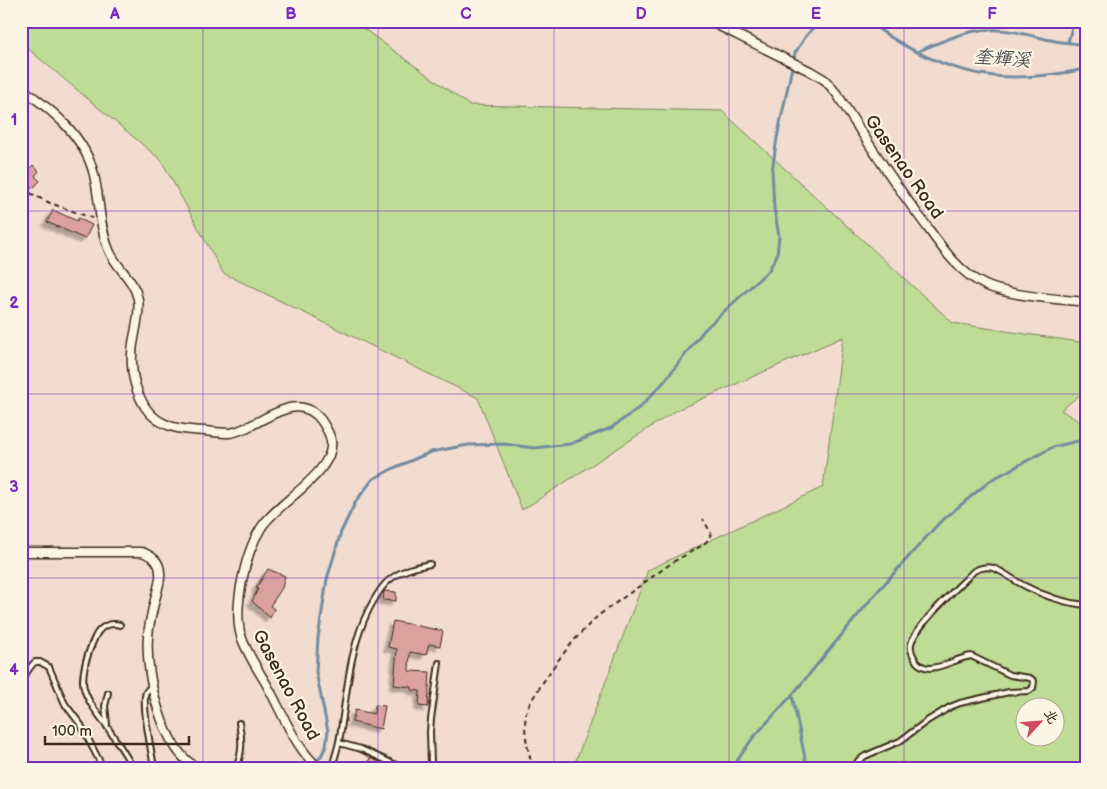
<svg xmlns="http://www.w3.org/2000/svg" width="1107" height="789" font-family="'Balsamiq Sans','LXGW WenKai TC',sans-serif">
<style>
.green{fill:#bedc95;stroke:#7c835a;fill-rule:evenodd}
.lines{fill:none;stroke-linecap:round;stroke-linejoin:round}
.stream{stroke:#738ca0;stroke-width:3}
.building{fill:#dba19e;stroke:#3b2a1e;filter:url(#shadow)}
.service-casing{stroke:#3b2a1e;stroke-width:8}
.minor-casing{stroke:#3b2a1e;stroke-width:11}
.path{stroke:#3b2a1e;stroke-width:2;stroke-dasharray:5 4;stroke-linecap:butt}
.service{stroke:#fcf5e5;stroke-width:4}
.minor{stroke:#fcf5e5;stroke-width:8}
.grid{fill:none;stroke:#7b2cbf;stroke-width:1;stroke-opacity:0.55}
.labels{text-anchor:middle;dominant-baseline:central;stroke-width:4.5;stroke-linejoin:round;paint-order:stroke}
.street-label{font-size:18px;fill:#3b2a1e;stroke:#fcf5e5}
.water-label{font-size:19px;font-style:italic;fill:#525354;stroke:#fcf5e5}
.neatline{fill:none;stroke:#7b2cbf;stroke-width:2}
.grid-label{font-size:16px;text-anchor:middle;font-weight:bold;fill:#7b2cbf}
</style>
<defs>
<filter id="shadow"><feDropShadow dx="-4.5" dy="4.5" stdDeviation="1" flood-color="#0004"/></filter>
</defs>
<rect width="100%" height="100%" fill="#f2dcd0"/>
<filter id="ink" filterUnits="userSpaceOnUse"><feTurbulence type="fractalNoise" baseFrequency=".02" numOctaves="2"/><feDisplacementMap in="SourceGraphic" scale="10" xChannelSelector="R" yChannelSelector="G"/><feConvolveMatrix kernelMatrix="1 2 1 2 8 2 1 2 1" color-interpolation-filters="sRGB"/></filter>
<g filter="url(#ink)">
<path class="green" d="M21,21H353L469,105L722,111L953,323L1086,343V390L1061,410L1086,426V768H573L648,570L823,487L843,337L677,410L522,510L478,398L223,273L161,160L21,43ZM1024,706H1054V736H1024Z"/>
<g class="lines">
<g class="stream">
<path d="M868,21C902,48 951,72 994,76C1024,79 1056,75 1086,69"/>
<polyline points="1068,42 1074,21"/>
<path d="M919,51C936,44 953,36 970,32C1000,25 1026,35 1055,41C1065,43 1076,43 1086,45"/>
<polyline points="792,695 807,768"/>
<polyline points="311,768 321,756 326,746 328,731 316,672 318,638 327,579 341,532 356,501 373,479 396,467 431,452 468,445 504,444 534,448 570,444 611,428 640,407 663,383 705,329 769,270 777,255 779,236 774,208 772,171 777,138 795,53 806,36 819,21"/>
<polyline points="732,768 752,739 792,695 877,592 939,523 991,480 1053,447 1086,439"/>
</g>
</g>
<g class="building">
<polygon points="33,165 39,171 35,176 40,181 33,188 22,178"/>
<polygon points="53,210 77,221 78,218 92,225 85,239 47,222"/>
<polygon points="268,569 285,576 282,588 270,606 274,609 270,618 252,601 258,589 256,588"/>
<polygon points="384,591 396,592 396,601 383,600"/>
<polygon points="393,621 443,631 440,646 429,644 426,655 410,652 409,671 430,672 428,707 419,706 420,691 412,690 412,687 394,685 397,649 388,647"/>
<polygon points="375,705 385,706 381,729 352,722 355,710 374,714"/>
<polygon points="370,758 373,759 393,768 367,768"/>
</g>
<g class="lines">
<g class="service-casing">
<g id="service">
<path d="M120,625C109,622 100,627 95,637C89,650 83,667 83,682C84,698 97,712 106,725C115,739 125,753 133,768"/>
<polyline points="21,680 32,665 35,662 40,662 49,667 65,704 81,725 103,768"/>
<path d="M151,686C150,688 147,690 146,692C141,704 152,753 154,768"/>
<polyline points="107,724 105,706 108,693"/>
<polyline points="339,743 361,749 398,766"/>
<polyline points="397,766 407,768"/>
<path d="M236,768C243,752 242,739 239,723"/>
<path d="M332,768C334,759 337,751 339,742C347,697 348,651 369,609C374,600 379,590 386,583C398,571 414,567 430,564"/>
<polyline points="428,768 431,763 430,732 431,719 439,663"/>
<path d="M854,768L858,761L865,756L900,741L927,721L950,707L960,703L1009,692L1029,691L1033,688L1034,681L1030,678L1010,675L971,656C958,658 942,668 930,668C924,668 917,664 915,659C912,654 910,649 911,644C915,626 960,585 974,571C980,568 986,566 993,568C1003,571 1013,580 1023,585C1042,595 1064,603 1086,605"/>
</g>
</g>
<g class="minor-casing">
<g id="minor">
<path d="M709,21L810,71L825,80L837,94C864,137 891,179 922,220C939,243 957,272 985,285C1008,296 1059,299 1086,302"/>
<path d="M21,88C52,110 85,136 94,175C100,199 99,227 109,250C116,268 134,279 138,299C140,310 137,322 135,333C129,359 131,384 145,407C159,428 182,430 205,431C213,432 221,433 229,433C258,430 295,386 321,420C325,426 330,433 331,441C336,472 276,503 261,528C245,553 233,608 241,636C247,654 259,671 268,687C283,714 295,748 319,768"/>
<path d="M21,552H142C152,556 160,561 160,573C161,578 159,583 158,588C154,604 149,621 148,637C145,674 162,751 198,768"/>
</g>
</g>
<g class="path">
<polyline points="21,192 30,193 50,203 92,218"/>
<path d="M533,768C528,751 523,731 526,714C528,703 535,696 540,687C557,660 576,636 599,615L673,562L703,545L709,539L711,533L703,519"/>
</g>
<use href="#service" class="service"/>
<use href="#minor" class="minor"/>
</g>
</g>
<path class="grid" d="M203,21V768M378,21V768M554,21V768M729,21V768M904,21V768M21,211H1086M21,394H1086M21,578H1086"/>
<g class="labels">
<g class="street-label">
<text transform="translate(904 167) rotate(55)">Gasenao Road</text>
<text transform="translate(286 685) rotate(62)">Gasenao Road</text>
</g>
<g class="water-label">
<text transform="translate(1002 59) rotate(4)">奎輝溪</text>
</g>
</g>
<rect width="1107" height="789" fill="none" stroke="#fcf5e5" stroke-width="55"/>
<g transform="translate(1040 722) rotate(64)"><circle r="24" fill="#fcf5e5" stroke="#afa495"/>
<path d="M0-4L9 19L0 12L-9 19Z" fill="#d1495b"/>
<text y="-8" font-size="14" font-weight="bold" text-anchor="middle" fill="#3b2a1e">北</text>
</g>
<path d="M45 736v8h144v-8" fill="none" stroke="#3b2a1e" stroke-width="2.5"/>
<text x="52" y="736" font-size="15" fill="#3b2a1e" stroke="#fcf5e5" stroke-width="4" paint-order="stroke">100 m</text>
<rect x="28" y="28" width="1052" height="734" class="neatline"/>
<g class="grid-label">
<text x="115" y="19">A</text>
<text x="291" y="19">B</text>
<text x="466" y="19">C</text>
<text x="641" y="19">D</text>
<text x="816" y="19">E</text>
<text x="992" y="19">F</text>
<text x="14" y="125">1</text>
<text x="14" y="308">2</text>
<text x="14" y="492">3</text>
<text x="14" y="675">4</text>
</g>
</svg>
